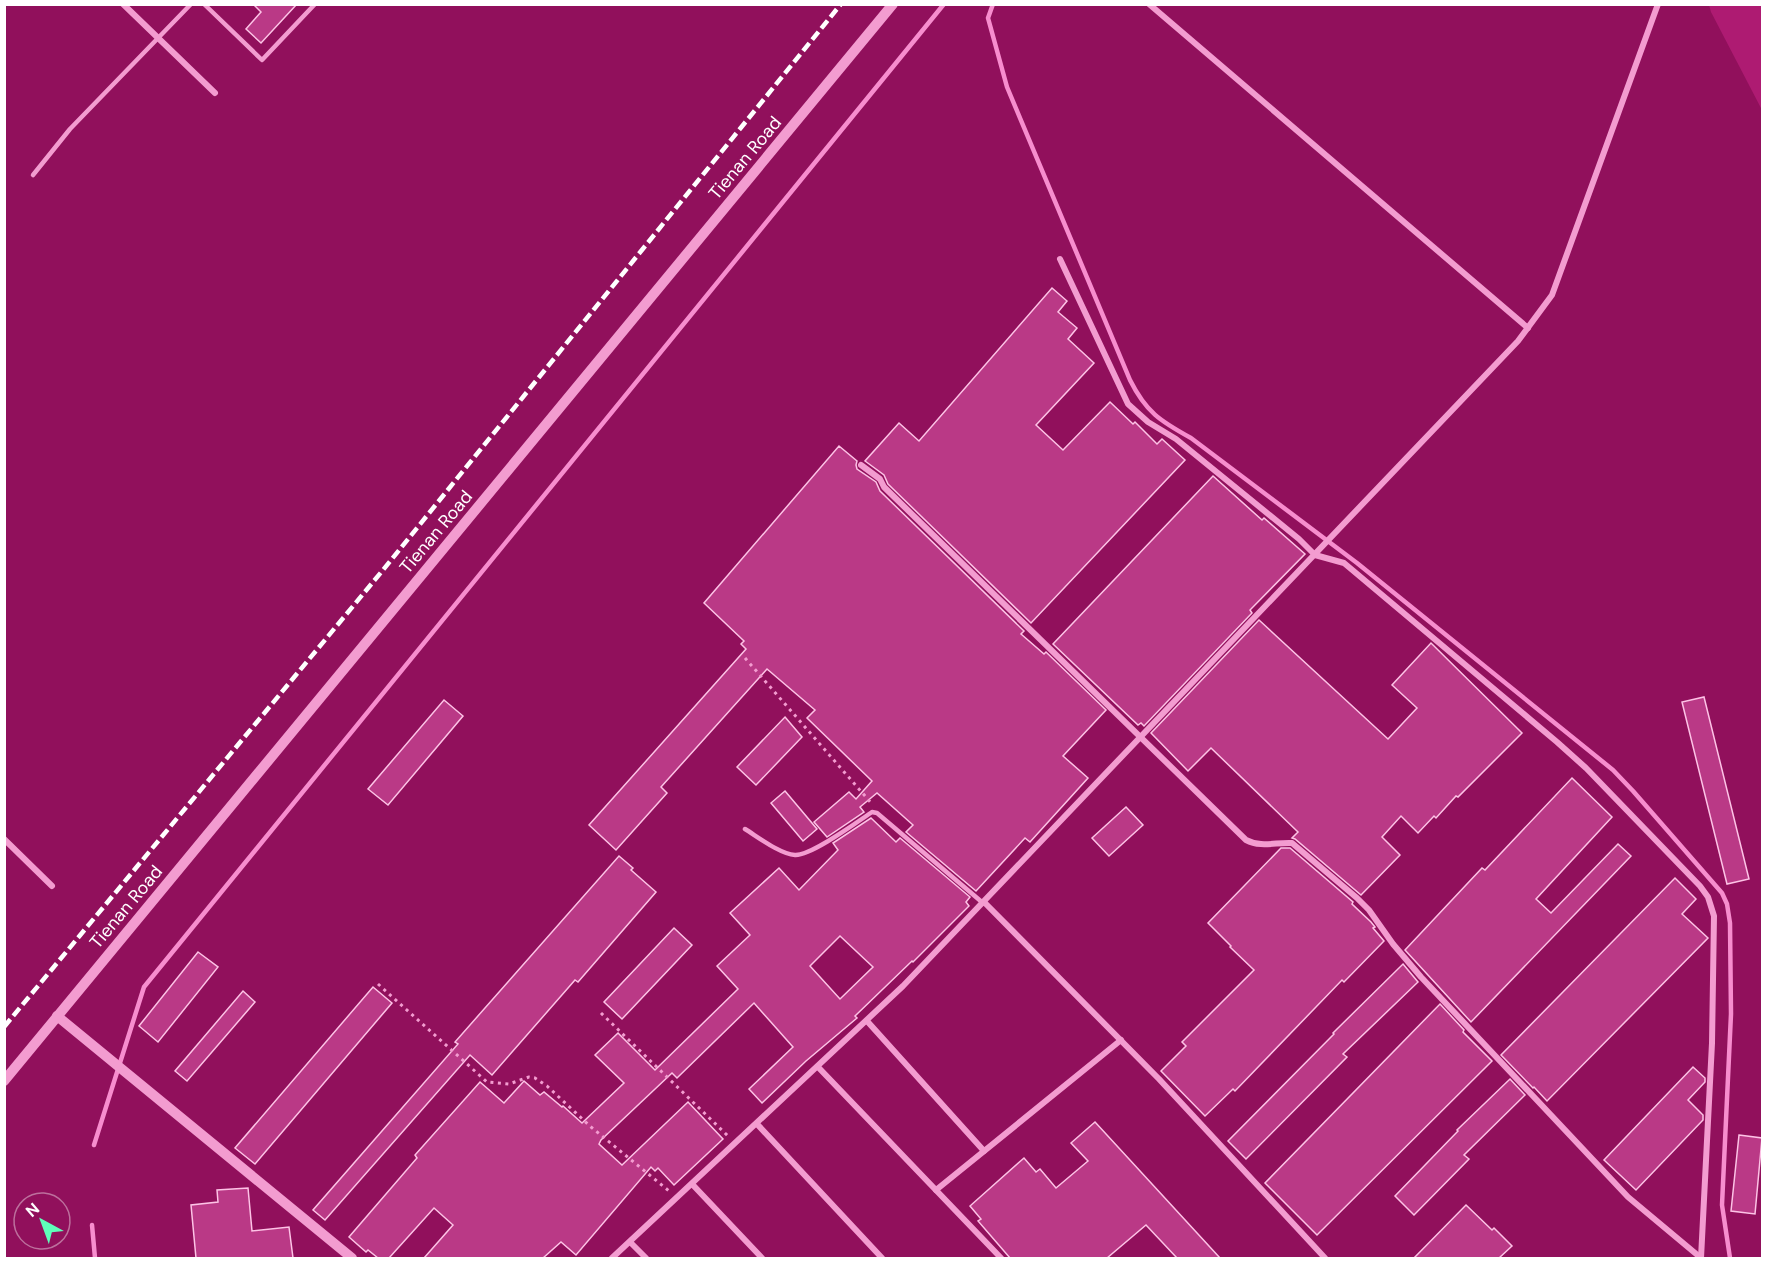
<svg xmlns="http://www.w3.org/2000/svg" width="1767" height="1263" font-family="'DM Sans',sans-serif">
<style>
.green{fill:#ae1b72}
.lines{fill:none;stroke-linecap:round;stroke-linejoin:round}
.stream{stroke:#f78dce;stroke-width:4.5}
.building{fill:#ba3986;stroke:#fdc3e6;stroke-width:1.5;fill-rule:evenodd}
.path{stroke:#f39cd0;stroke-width:3;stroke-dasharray:3 4.5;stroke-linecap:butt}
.service{stroke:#f39cd0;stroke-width:4.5}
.minor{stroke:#f39cd0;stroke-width:6}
.tertiary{stroke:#f39cd0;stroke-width:10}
.rail{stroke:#fff;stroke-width:4.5;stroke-dasharray:10 4.5;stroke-linecap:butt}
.labels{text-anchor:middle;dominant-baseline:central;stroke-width:5;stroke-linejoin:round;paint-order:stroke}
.street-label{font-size:18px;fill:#fff;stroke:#91105c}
</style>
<rect width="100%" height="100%" fill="#91105c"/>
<polygon class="green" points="1709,5 1762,5 1762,110 1711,12"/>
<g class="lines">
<g class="stream">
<path d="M993,4L988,18L1007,87L1130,380C1146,412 1160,421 1191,438L1357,563L1613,770L1633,791L1722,893L1727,904L1730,923L1731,1014L1722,1205L1730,1258"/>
<polyline points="94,1145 144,987 944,4"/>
<polyline points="92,1225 95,1258"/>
</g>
</g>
<g class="building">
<polygon points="253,4 297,4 261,43 246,29 261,12"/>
<polygon points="1052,288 1067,301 1058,312 1077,328 1068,339 1094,363 1036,425 1063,450 1110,402 1133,424 1135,422 1157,444 1162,439 1185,460 1031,623 888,484 884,475 865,461 899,423 919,441"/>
<polygon points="839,446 857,461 856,465 857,469 876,482 880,491 1024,631 1021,634 1044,654 1046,652 1106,710 1063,756 1088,778 1030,842 1025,838 976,891 906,832 913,825 877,793 860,807 864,812 827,837 814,822 849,792 856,799 872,781 807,718 815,710 767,669 661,787 667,793 616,850 589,825 746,649 741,644 744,641 704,603"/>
<polygon points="1213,476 1262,520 1264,518 1305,554 1250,610 1252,613 1144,726 1141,723 1138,725 1053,644"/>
<polygon points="1259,620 1388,739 1417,708 1392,685 1431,643 1522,733 1458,797 1456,796 1436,818 1434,816 1418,833 1401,816 1382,837 1400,855 1361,895 1295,839 1292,838 1298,832 1211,748 1188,771 1151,733"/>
<polygon points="1704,697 1749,879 1727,884 1682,702"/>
<polygon points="444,700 463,716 388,805 368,789"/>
<polygon points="785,717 802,737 756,785 737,767"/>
<polygon points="1572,778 1612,817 1536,899 1551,913 1618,844 1631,856 1471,1022 1405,950 1482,868 1485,870"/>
<polygon points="785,791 817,829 803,841 771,803"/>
<polygon points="1126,807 1143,825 1109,856 1092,838"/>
<path d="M871,818L896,842L900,838L970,897L966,902L969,906L913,962L912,961L855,1016L857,1018L806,1061L762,1103L749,1089L793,1047L754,1003L677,1078L672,1073L601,1140L599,1144L622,1165L688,1102L723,1139L674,1185L658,1168L655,1171L651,1167L576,1255L561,1242L543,1258H424L453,1225L434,1208L389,1258H378L368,1250L366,1252L349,1237L417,1158L415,1155L480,1082L504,1103L524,1081L540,1095L544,1092L562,1107L563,1106L582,1123L624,1083L595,1055L618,1033L655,1070L738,989L717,966L750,935L730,913L779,868L799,890L838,850L833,843ZM840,936L873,967L840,999L810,966Z"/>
<polygon points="1281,848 1290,848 1353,902 1352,904 1371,922 1375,927 1373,928 1384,941 1344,982 1342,980 1235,1091 1233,1089 1205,1116 1161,1071 1186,1046 1182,1042 1254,970 1230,947 1231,946 1208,923"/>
<polygon points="619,856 633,868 631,870 656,892 578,982 575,980 492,1075 470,1055 325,1220 313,1210 458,1044 455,1042"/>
<polygon points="1675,878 1696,899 1682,914 1708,938 1547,1101 1534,1087 1533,1088 1501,1055"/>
<polygon points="674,928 692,945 622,1019 604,1002"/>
<polygon points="198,952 218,967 158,1042 139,1026"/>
<polygon points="1403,964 1418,982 1343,1054 1347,1057 1246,1159 1228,1141 1334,1034 1333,1033"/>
<polygon points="373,987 392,1003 255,1164 235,1148"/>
<polygon points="243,991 255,1002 187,1081 175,1071"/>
<polygon points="1440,1004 1464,1030 1463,1032 1492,1061 1317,1235 1265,1183"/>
<polygon points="1693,1067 1705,1078 1705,1082 1688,1100 1703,1115 1703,1120 1636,1190 1604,1160"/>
<polygon points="1510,1079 1525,1095 1464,1155 1469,1159 1414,1215 1395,1196 1458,1131 1457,1130"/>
<polygon points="1095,1122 1220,1258 1177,1258 1146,1225 1107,1258 1010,1258 978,1221 981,1219 970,1206 1024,1158 1036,1172 1040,1169 1056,1188 1088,1161 1071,1143"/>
<polygon points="1739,1135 1762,1138 1755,1214 1731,1211"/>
<polygon points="248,1188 252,1231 289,1227 293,1258 196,1258 191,1205 218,1202 217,1190"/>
<polygon points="1466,1205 1492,1230 1494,1228 1512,1246 1499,1258 1414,1258"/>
</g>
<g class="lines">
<g class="path">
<polyline points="745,658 872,804"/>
<polyline points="378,984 487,1082 509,1084 529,1077 535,1078 547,1086 591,1127 669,1191"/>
<polyline points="601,1013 729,1137"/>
</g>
<g class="service">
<polyline points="204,4 262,60 315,4"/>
<polyline points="33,175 70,129 191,4"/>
<path d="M745,829C758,837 780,854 795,855C811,856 857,822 872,812L877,813L983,903"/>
</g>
<g class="minor">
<polyline points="123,4 215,93"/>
<polyline points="1149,4 1528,328"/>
<polyline points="1060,259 1128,404 1148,422 1176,439 1299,539 1315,555 1344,563 1557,742 1586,768 1700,886 1708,897 1714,916 1712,1043 1701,1258"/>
<path d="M861,465L880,479L884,487L1246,840C1261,848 1276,842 1292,843L1357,898L1369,910L1393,944L1421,977L1628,1197L1701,1258"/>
<polyline points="4,839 52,886"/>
<polyline points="984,902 1159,1079 1325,1258"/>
<polyline points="867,1021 984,1151"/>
<polyline points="818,1067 1001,1258"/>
<polyline points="757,1124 882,1258"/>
<polyline points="692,1184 762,1258"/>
<polyline points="936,1190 1121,1040"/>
<polyline points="630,1242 646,1258"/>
<polyline points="612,1258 903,986 1518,341 1552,295 1658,4"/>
</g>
<g class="tertiary">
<polyline points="57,1016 352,1258"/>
<polyline points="4,1081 893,4"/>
</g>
<polyline class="rail" points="4,1027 383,570 841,4"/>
</g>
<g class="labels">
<g class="street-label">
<text transform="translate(745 158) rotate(-50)">Tienan Road</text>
<text transform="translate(436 532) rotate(-50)">Tienan Road</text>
<text transform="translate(126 907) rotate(-50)">Tienan Road</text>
</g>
</g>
<rect width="1767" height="1263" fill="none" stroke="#ffffff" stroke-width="12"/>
<g transform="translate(42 1221) rotate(319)"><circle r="28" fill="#91105c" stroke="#bd709d" stroke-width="1.5"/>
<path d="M0-4.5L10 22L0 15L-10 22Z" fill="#5effb9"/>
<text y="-9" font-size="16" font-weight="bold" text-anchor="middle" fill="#ffffff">N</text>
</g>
</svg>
